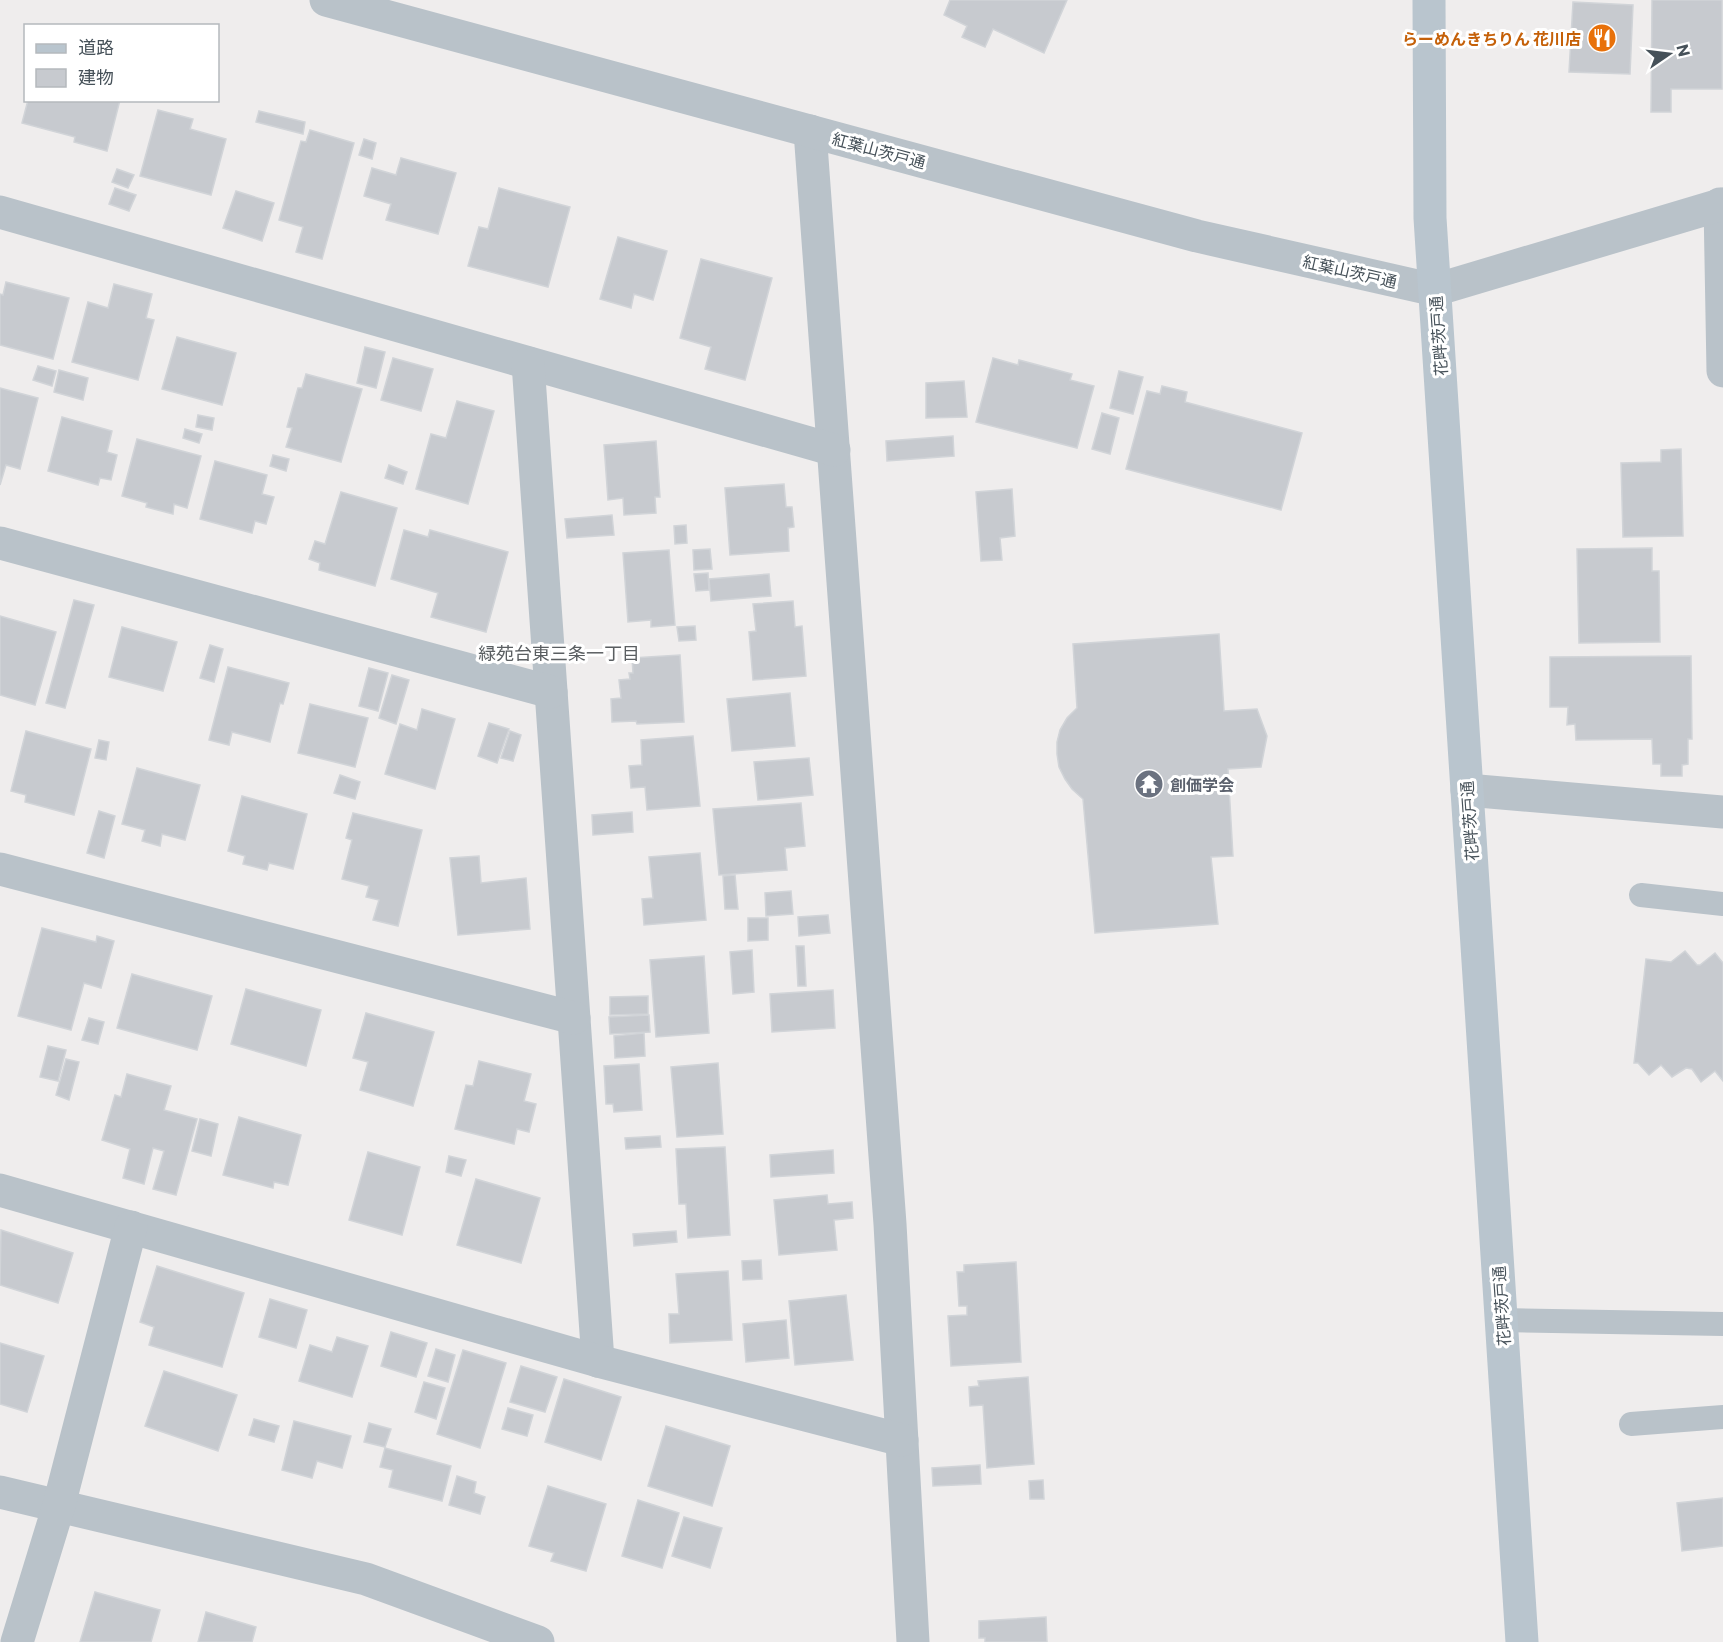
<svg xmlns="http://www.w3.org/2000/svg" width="1723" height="1642" font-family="Commissioner,'Noto Sans JP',sans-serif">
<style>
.building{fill:#c7cacf;stroke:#d1d4d8;stroke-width:1.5}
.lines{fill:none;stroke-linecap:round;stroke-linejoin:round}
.service{stroke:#b9c2c9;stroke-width:24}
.minor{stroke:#b9c2c9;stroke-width:33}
.tertiary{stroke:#b9c2c9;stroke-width:33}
.secondary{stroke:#b9c5ce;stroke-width:33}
.labels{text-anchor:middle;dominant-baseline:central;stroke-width:6;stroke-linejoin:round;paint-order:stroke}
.food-label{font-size:16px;font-weight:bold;fill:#c56008;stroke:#fff;text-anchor:end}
.street-label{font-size:16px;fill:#465159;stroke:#fff}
.worship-label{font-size:16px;font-weight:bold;fill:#5b616d;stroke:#fff;text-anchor:start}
.neighbourhood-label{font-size:18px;fill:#5a5e61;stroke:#fff}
</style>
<rect width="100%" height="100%" fill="#efeded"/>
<g class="building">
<polygon points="950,0 1067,0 1044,53 993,29 985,47 962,37 967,26 944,15"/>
<polygon points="1652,0 1722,0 1722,89 1671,89 1671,112 1651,112"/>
<polygon points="1573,2 1633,5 1630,74 1569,72"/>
<polygon points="28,100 120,100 107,151 74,142 75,137 22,123"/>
<polygon points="158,110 193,119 190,129 226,139 211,195 140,176"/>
<polygon points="259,111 305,122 303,134 256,122"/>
<polygon points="310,130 354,143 322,259 296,252 303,227 279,220 301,141 306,142"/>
<polygon points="364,139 376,143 372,159 359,155"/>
<polygon points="401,158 456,173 438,234 386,220 391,204 364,196 372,168 396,175"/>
<polygon points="117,169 134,175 128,188 112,182"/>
<polygon points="115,188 136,195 129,211 109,204"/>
<polygon points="499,188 570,207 548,287 468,266 479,227 488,229"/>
<polygon points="236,191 274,203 262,241 223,228"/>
<polygon points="618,237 667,251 653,300 634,294 631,308 600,299"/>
<polygon points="701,259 772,278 745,380 705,369 711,347 680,338"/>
<polygon points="6,282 69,298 53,359 0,345 0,294 3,295"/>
<polygon points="114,284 152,294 146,318 154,320 138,380 72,362 88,302 108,308"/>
<polygon points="177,337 236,353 222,405 162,389"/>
<polygon points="365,347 385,352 376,388 357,383"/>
<polygon points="393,358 433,369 421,411 381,400"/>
<polygon points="993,358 1018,365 1019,360 1072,374 1070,380 1094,386 1077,448 976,422"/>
<polygon points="38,366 56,371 52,386 33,380"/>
<polygon points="59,370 88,378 83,400 54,392"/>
<polygon points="1119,371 1143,377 1133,414 1110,408"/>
<polygon points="306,374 362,389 341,462 286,447 292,428 287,427 298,388 302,388"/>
<polygon points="964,381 967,417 926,418 926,383"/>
<polygon points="1162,386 1187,392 1185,402 1302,433 1281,510 1126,469 1147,391 1160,394"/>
<polygon points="0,388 38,398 20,469 6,465 0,485"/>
<polygon points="457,401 494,411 468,504 416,489 431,434 446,438"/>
<polygon points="1102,413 1119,418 1110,454 1092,449"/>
<polygon points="198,415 214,418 212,430 196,427"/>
<polygon points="62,417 112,431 107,452 117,455 111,480 100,478 98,485 48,471"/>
<polygon points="185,429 202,434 199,443 183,438"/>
<polygon points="953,436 954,456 887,461 886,441"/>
<polygon points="137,439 201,456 187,508 174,504 173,514 146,507 147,503 122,496"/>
<polygon points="656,441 660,497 655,497 656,513 624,515 623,498 608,500 604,445"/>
<polygon points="1681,449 1683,536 1623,537 1621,463 1661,462 1661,450"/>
<polygon points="273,455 289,459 286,471 270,466"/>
<polygon points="215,461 267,475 262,494 274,497 266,524 255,521 252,533 200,519"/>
<polygon points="389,465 407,472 403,484 385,478"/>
<polygon points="784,484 786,507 792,507 794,527 788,528 789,551 730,555 725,488"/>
<polygon points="1012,489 1015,536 1000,538 1002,560 981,561 976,492"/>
<polygon points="341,492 397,508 375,586 319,570 320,563 309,559 315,541 325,544"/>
<polygon points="612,515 614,535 567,538 565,519"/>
<polygon points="686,525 687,543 675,544 674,526"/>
<polygon points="404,530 428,537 430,530 508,552 486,632 431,617 438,593 391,579"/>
<polygon points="1652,548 1652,571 1659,571 1660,642 1579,643 1577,549"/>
<polygon points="710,549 712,569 694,570 693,550"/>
<polygon points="669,550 675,625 651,627 651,620 628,622 623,553"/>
<polygon points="708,573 709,590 696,591 694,574"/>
<polygon points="769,574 771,596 711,601 709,579"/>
<polygon points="74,600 94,605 65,708 46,703"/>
<polygon points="793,601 795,627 802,626 806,676 753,680 749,632 756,631 753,604"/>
<polygon points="0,616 56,632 35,705 0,695"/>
<polygon points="695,626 696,640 679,641 677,627"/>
<polygon points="122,627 177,642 163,691 109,677"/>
<polygon points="1219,634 1224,711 1257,709 1267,736 1261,767 1228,769 1233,856 1211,857 1218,924 1095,933 1083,799 1072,789 1065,779 1059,767 1057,754 1057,742 1060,730 1067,718 1077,708 1073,644"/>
<polygon points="210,645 223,649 214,682 200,678"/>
<polygon points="680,655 684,722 637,724 636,721 612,722 611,699 621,698 619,680 630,679 629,673 633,673 632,658"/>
<polygon points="1691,656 1692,739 1688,739 1688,764 1682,765 1682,776 1661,776 1661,764 1653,764 1652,739 1576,740 1575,724 1567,725 1568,707 1550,707 1550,657"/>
<polygon points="228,667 289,683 283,704 280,703 270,742 232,732 229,745 209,740"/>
<polygon points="369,668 388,673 378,711 359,706"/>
<polygon points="392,675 409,680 396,724 379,718"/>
<polygon points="790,693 795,746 732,751 727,699"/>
<polygon points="310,704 368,718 355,767 298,753"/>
<polygon points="422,709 455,719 435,789 385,774 400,724 417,730"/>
<polygon points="489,723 509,729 497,763 478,756"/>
<polygon points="26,731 91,749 74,815 25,802 26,795 11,791"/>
<polygon points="510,731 521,735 513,761 501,758"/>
<polygon points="693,736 700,806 647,810 645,787 631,788 629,766 642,765 641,740"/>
<polygon points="99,740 109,742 106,760 95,758"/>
<polygon points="809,758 813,795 758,800 754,762"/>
<polygon points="137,768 200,785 185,840 162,834 160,846 142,841 145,830 122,824"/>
<polygon points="340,775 360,782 355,799 334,793"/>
<polygon points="242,796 307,814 293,869 269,863 267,870 243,864 245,856 228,851"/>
<polygon points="801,803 805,846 785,848 787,870 719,875 713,809"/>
<polygon points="99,811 115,816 104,858 87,853"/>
<polygon points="632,812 633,832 593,835 592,815"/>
<polygon points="353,813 422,830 398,926 373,920 379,900 366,897 369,886 342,879 352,840 346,838"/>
<polygon points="700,853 706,920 644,925 642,899 653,898 649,857"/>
<polygon points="479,856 481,883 526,878 530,929 458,935 450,858"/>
<polygon points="735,875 738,909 725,909 723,876"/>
<polygon points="791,891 793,914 766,916 765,893"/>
<polygon points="828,915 830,933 799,936 798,917"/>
<polygon points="748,918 768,918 768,940 748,941"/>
<polygon points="42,928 96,942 97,936 114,941 101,988 84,983 71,1030 18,1016"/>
<polygon points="796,946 804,946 806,986 798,986"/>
<polygon points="752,950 754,992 733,994 730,952"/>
<polygon points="1685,951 1697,965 1700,965 1715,953 1723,963 1723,1081 1715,1071 1701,1082 1692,1069 1686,1068 1672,1077 1661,1065 1649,1075 1638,1063 1634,1063 1646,959 1671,962"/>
<polygon points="704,956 709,1033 656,1037 650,960"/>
<polygon points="132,974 212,996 197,1050 117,1028"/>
<polygon points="246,989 321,1010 306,1066 231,1044"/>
<polygon points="833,990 835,1028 772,1032 770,994"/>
<polygon points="648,996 648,1014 610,1015 610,997"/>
<polygon points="366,1013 434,1032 413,1106 360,1090 368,1062 353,1058"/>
<polygon points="649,1015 650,1032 610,1034 609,1017"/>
<polygon points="89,1018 104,1022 98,1044 82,1040"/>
<polygon points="644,1033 645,1056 615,1058 614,1036"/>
<polygon points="48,1046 66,1050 58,1081 40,1077"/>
<polygon points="66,1059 79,1062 69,1100 56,1095"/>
<polygon points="479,1061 531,1074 524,1101 536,1104 529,1132 517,1129 514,1144 455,1129 466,1085 473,1086"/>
<polygon points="718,1063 723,1134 677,1137 671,1067"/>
<polygon points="639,1064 642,1110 614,1112 613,1104 606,1104 604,1066"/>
<polygon points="127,1074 171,1086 164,1110 197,1119 176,1195 153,1189 164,1151 153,1148 144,1184 123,1178 130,1149 102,1140 115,1095 121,1097"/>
<polygon points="239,1117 301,1135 288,1185 274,1182 273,1188 223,1175"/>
<polygon points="200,1119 218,1124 211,1156 192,1151"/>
<polygon points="660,1136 661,1147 626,1149 625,1138"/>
<polygon points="725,1147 730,1235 688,1238 686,1204 679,1204 676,1149"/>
<polygon points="833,1150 834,1173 771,1177 770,1155"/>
<polygon points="368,1152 420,1167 402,1235 349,1220"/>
<polygon points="449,1156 466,1160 461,1176 446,1172"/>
<polygon points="476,1179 540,1198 521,1263 457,1245"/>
<polygon points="827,1195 828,1204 852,1202 853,1218 834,1220 837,1250 779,1255 774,1200"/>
<polygon points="1,1230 73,1253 58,1303 0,1285"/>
<polygon points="676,1231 677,1242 634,1246 633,1234"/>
<polygon points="761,1260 762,1279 743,1280 742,1261"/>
<polygon points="1016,1262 1021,1362 951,1366 948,1316 967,1315 967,1306 959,1306 957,1272 964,1272 964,1265"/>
<polygon points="157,1266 244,1293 222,1367 149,1345 154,1327 140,1322"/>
<polygon points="728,1271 732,1340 670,1343 669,1314 679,1314 676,1274"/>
<polygon points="846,1295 853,1360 795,1365 789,1301"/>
<polygon points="270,1299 307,1310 296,1348 259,1337"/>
<polygon points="786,1320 789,1358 746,1362 743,1324"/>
<polygon points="391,1332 427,1343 416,1377 381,1366"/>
<polygon points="337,1337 368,1346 352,1397 299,1381 310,1345 332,1352"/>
<polygon points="0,1343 44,1356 27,1412 0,1404"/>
<polygon points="436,1349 455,1355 448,1382 428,1376"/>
<polygon points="463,1350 506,1363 480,1448 437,1434"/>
<polygon points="521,1366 557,1377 545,1412 510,1402"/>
<polygon points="164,1371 237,1395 218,1451 145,1426"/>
<polygon points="1028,1377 1034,1464 987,1468 983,1405 970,1406 969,1387 979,1386 978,1381"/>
<polygon points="564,1379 621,1397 601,1460 545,1442"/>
<polygon points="424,1382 445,1388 436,1419 415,1412"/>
<polygon points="508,1408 533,1415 527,1436 502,1429"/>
<polygon points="254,1419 279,1426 274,1442 249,1435"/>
<polygon points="294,1421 351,1436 342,1468 317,1461 312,1478 282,1470"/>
<polygon points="369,1423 391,1429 385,1447 364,1442"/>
<polygon points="666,1426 730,1446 712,1506 648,1486"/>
<polygon points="385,1448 451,1466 442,1501 389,1487 393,1470 380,1467"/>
<polygon points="980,1465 981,1484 933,1486 932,1468"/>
<polygon points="457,1476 476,1482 474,1493 485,1497 480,1514 449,1505"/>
<polygon points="1043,1480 1044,1499 1030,1499 1029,1481"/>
<polygon points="548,1486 606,1504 586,1571 551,1561 554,1553 529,1546"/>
<polygon points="1723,1498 1723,1546 1682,1551 1677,1503"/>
<polygon points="638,1500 679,1513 662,1568 622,1556"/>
<polygon points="684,1517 722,1528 710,1568 672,1556"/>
<polygon points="95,1592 160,1610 151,1642 80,1642"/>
<polygon points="206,1612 256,1627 252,1642 198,1642"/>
<polygon points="1046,1617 1047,1642 985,1642 985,1638 979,1638 979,1621"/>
</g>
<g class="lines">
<g class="service">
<polyline points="1641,895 1723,904"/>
<polyline points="1502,1320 1723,1324"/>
<polyline points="1631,1424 1723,1417"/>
</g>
<g class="minor">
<polyline points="810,131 890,1224 913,1642"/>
<polyline points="1720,204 1723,371"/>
<polyline points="0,212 834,450"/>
<polyline points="1435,290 1723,204"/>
<polyline points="528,363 598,1361"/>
<polyline points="0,543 551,692"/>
<polyline points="1467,790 1723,812"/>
<polyline points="0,869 574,1018"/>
<polyline points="0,1190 598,1361 902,1440"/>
<polyline points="0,1492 366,1579 538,1642"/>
<polyline points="17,1642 59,1505 131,1227"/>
</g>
<polyline class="tertiary" points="326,0 1197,236 1435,290"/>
<polyline class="secondary" points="1429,0 1430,218 1522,1642"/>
</g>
<defs>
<g id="restaurant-disc" transform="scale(1.5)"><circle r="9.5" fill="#e8710a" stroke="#fff"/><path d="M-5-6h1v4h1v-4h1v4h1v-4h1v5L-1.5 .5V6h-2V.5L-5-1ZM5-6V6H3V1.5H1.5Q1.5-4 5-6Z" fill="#fff"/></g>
<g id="temple-disc" transform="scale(1.5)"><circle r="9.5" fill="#6b7280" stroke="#fff"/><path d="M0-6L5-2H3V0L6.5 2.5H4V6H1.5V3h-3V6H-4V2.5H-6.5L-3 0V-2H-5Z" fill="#fff"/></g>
</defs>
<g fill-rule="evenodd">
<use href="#restaurant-disc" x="1602" y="38"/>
<use href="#temple-disc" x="1149" y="784"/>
</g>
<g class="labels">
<g class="food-label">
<text x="1581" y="38">らーめんきちりん 花川店</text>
</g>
<g class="street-label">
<text transform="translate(879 150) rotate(15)">紅葉山茨戸通</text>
<text transform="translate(1350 271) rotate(13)">紅葉山茨戸通</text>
<text transform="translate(1438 336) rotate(-94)">花畔茨戸通</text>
<text transform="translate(1469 821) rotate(-94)">花畔茨戸通</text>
<text transform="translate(1501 1306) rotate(-94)">花畔茨戸通</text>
</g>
<g class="worship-label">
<text x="1170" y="784">創価学会</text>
</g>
<g class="neighbourhood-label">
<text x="559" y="653">緑苑台東三条一丁目</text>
</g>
</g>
<rect x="24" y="24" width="195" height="78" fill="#ffffff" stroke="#b5b9bd" stroke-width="1.5"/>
<rect x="36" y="44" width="30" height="9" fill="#b9c5ce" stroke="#b5b9bd" stroke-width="1.5"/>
<text x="78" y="54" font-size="18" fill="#465159">道路</text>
<rect x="36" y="69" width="30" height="18" fill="#c7cacf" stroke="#b5b9bd" stroke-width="1.5"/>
<text x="78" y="84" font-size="18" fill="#465159">建物</text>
<g transform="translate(1669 54) rotate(76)" stroke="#ffffff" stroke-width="4.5" paint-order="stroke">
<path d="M0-4.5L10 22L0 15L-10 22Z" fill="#465159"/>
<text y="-9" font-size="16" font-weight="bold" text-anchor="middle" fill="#465159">N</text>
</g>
</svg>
